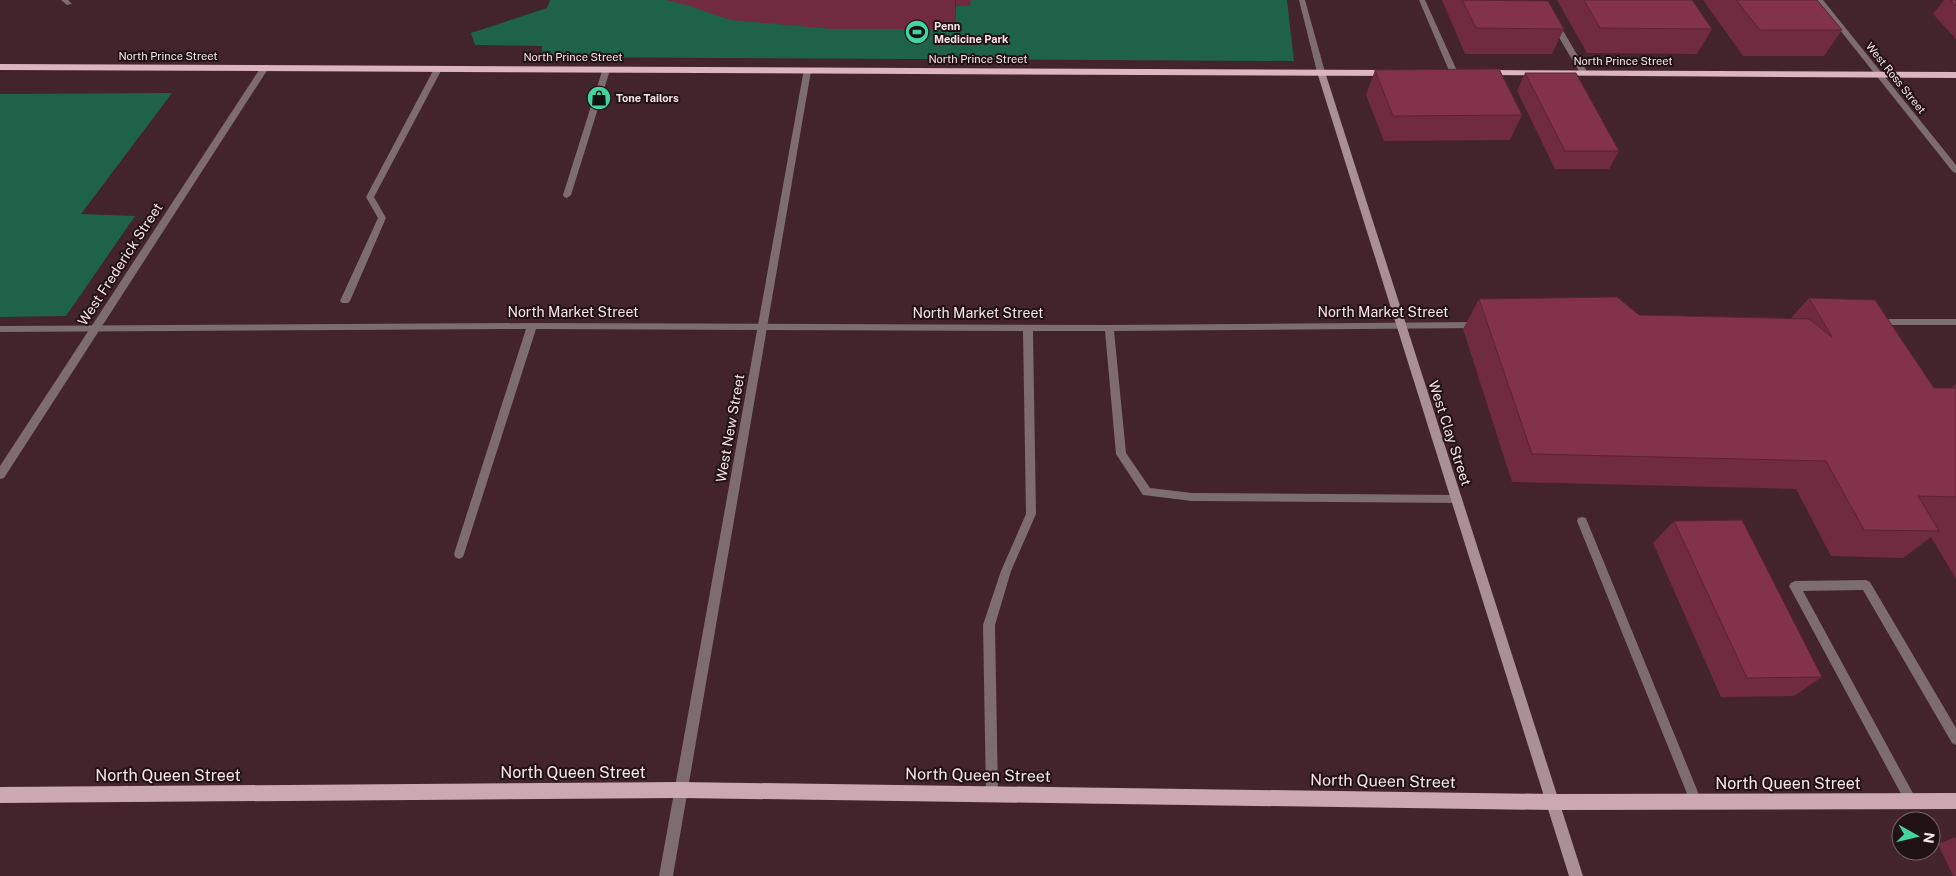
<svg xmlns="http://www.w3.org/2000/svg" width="1956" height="876" font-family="'Public Sans',sans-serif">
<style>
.green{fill:#1e6249}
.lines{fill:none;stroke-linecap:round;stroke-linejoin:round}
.service{fill:#7d6c70;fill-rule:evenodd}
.minor{fill:#7d6c70;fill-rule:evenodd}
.secondary{fill:#aa8f95;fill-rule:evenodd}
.primary{fill:#cca9b1;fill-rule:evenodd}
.trunk{fill:#dcb5be;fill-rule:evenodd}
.wall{fill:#712b41}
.shaded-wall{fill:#5c2335}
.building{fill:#83324c;stroke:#5c2335}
.labels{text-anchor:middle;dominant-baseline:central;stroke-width:4;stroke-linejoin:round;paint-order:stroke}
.far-poi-label{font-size:11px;font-weight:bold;fill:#fae4e9;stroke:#201215;text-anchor:start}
.far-street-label{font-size:11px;fill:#fae4e9;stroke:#201215}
.street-label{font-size:14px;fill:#fae4e9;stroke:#201215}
.near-street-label{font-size:16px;fill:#fae4e9;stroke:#201215}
</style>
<rect width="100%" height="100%" fill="#43232c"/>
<g class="green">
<polygon points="550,0 1287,0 1294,61 541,57 542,46 475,45 471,33 547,8"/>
<polygon points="172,93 81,214 135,216 66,316 0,317 0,94"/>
</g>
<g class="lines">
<g class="service">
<polygon points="61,0 68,0 72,4 67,5"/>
<polygon points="1419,0 1425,0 1458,73 1457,75 1451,75 1450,73"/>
<polygon points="1552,22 1559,24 1588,73 1587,75 1581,75 1580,73 1551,24"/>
<polygon points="435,67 438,67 442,69 374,197 386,218 350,301 348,303 342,303 340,301 378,218 366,197"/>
<polygon points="603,68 606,68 610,70 571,195 567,198 564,197 563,195"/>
<polygon points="1877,319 1956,319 1956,325 1877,325 1872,322"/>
<polygon points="1478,322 1483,325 1478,328 1114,331 1126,453 1150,488 1192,493 1457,495 1461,496 1462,499 1461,502 1457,503 1192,501 1143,495 1116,454 1105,331 1033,331 1036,514 1011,571 995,625 998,794 996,798 992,800 988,798 986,794 983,625 1001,571 1026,514 1023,331 536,329 464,554 463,557 459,559 455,557 454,554 526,329 0,332 0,326 532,323 1109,325"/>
<polygon points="1582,517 1586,518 1587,521 1702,802 1700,806 1696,808 1692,806 1577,521 1578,518"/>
<polygon points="1866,580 1870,582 1956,728 1956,745 1952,743 1863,590 1803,591 1915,797 1917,801 1915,805 1911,807 1907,805 1789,586 1791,583 1795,581"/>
</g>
<g class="minor">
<polygon points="1299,0 1305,0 1325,72 1324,74 1321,74 1317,72"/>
<polygon points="1816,0 1823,0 1956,165 1956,173 1953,172"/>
<polygon points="261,67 264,67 268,69 4,478 0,479 0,466"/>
<polygon points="804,69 810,69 811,71 673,876 659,876"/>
</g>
<polygon class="secondary" points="1318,70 1321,70 1325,72 1583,876 1569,876 1317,72"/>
<polygon class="primary" points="681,782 1553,794 1956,793 1956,809 1553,810 681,798 0,803 0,787"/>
<g class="trunk">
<polygon points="0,64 1393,70 1398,73 1393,76 0,70"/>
<polygon points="1482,70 1956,72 1956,78 1478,75 1477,73"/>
</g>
</g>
<g class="wall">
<polygon points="666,0 971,0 970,6 956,6 955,29 832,29 730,20 687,5"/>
<polygon points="1442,0 1527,0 1564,29 1552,54 1465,54"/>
<polygon points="1557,0 1692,0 1712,29 1697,54 1587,53"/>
<polygon points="1703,0 1817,0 1842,30 1824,56 1743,56"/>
<polygon points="1944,0 1956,0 1956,39 1933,14"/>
<polygon points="1375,70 1522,115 1510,140 1384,141 1366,95"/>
<polygon points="1525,73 1619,151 1609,169 1555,169 1517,91"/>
<polygon points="1809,298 1934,388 1951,388 1956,384 1956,579 1931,537 1903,558 1831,556 1796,489 1512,482 1463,329 1479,299 1639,315 1791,318"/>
<polygon points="1674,521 1822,677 1794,696 1721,697 1653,543"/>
<polygon points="1956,837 1956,876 1953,876 1938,844"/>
</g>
<polygon class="shaded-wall" points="955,0 956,0 955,29"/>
<g class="building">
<polygon points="1462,0 1548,1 1564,29 1476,28"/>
<polygon points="1584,0 1692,0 1712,29 1600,28"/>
<polygon points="1736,0 1817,0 1842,30 1760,30"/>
<polygon points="1950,0 1956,0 1956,6"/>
<polygon points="1499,69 1522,115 1393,116 1375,70"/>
<polygon points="1525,73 1576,73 1619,151 1565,151"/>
<polygon points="1617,297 1639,315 1809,319 1832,337 1809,298 1875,300 1934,388 1956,388 1956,497 1918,496 1939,531 1864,530 1826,461 1532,454 1479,299"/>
<polygon points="1742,520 1822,677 1747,678 1674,521"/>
</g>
<defs>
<g id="stadium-disc" transform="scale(1.25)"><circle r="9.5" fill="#44d49f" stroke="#201215"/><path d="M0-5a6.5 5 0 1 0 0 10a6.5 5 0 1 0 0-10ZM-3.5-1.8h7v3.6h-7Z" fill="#111"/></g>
<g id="shop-disc" transform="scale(1.25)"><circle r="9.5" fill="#44d49f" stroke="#201215"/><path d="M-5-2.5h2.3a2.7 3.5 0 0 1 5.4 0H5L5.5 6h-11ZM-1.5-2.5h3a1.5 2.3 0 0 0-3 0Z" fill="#111"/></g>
</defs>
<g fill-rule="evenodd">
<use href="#stadium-disc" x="917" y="32"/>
<use href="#shop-disc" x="599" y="98"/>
</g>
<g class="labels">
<g class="far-poi-label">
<text x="934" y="26">Penn<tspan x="934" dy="13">Medicine Park</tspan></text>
<text x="616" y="98">Tone Tailors</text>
</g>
<g class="far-street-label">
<text x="168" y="56">North Prince Street</text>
<text x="573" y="57">North Prince Street</text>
<text x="978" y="59">North Prince Street</text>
<text x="1623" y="61">North Prince Street</text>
<text transform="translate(1896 78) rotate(51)">West Ross Street</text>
</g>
<g class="street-label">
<text transform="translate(120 264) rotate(-57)">West Frederick Street</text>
<text x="573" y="312">North Market Street</text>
<text x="1383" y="312">North Market Street</text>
<text x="978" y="313">North Market Street</text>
<text transform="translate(730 428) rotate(-80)">West New Street</text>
<text transform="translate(1450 433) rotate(72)">West Clay Street</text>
</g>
<g class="near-street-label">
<text x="573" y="772">North Queen Street</text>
<text x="168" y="775">North Queen Street</text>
<text transform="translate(978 775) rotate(1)">North Queen Street</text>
<text transform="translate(1383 781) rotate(1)">North Queen Street</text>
<text x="1788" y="783">North Queen Street</text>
</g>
</g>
<g transform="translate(1916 836) rotate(98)"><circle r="24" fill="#201215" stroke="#77666a"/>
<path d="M0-4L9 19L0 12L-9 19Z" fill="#44d49f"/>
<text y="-8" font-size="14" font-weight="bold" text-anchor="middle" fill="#fae4e9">N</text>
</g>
</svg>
